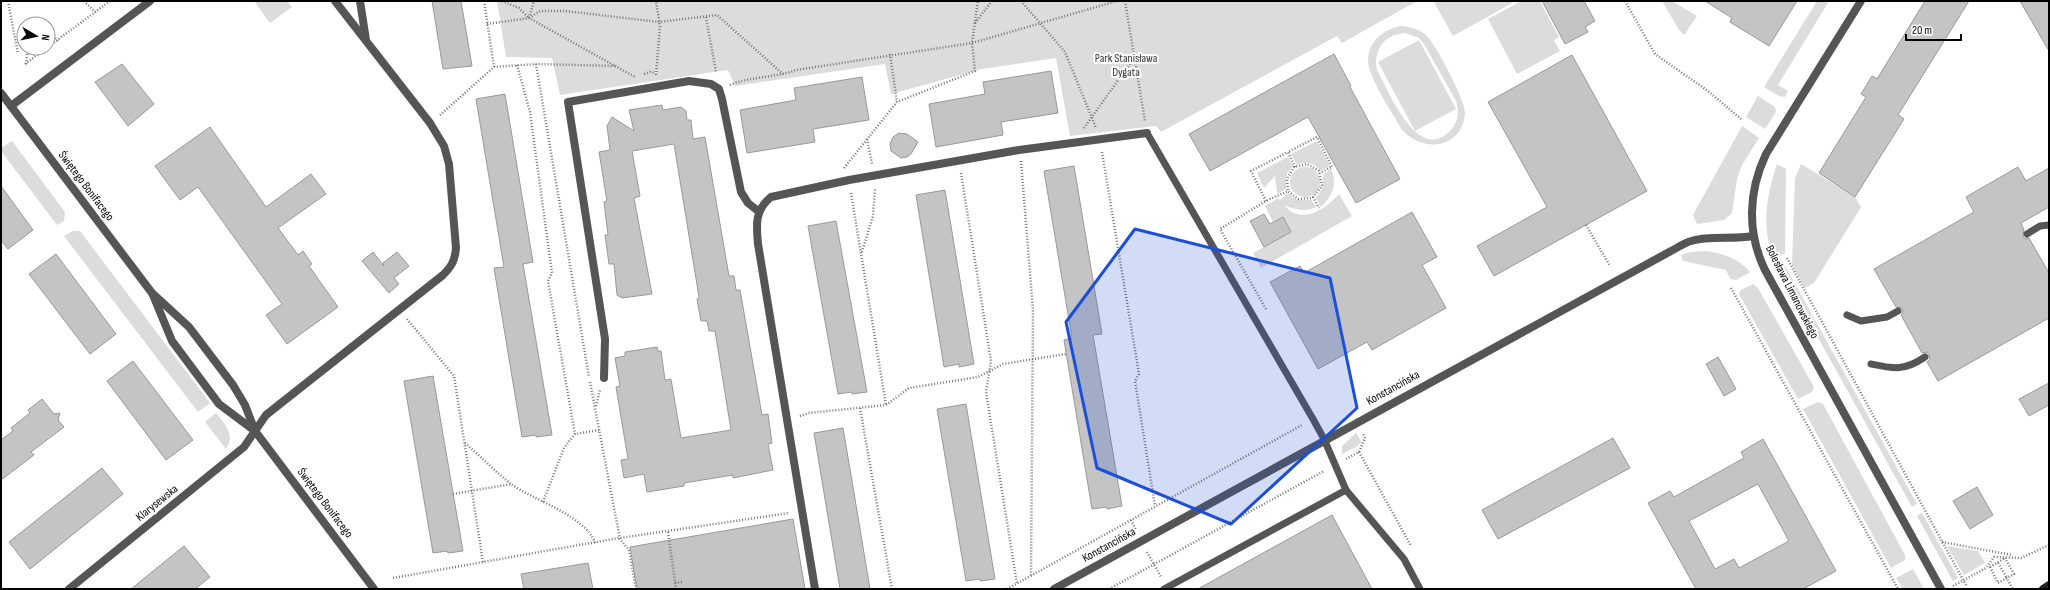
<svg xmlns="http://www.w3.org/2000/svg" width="2050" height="590" font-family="'Sofia Sans Condensed',sans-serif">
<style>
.green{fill:#dcdcdc;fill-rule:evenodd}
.building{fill:#c4c4c4;stroke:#999;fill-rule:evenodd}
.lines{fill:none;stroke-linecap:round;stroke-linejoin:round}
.path{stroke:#777;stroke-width:2.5;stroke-dasharray:1 2;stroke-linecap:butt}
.service{stroke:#555;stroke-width:7}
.minor{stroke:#555;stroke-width:8}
.tertiary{stroke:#555;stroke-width:8}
.secondary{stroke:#222;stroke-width:8}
.path-bridge{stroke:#777;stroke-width:2.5;stroke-dasharray:1 2;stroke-linecap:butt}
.marked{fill:#1d4ed8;fill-opacity:0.2;stroke:#1d4ed8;stroke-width:3;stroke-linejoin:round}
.labels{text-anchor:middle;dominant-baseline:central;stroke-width:4;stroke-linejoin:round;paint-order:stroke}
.park-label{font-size:12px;fill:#333;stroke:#fff}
.street-label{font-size:12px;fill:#000;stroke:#fff}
</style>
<rect width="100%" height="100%" fill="#fff"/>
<g class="green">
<polygon points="254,1 287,1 292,7 270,23"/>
<polygon points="497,1 1417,1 1342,43 1337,36 1161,132 1156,126 1070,136 1056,58 982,69 891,94 885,64 735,86 728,70 560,95 552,58 506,57"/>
<polygon points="1436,1 1516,1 1453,36 1434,2"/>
<polygon points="1521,1 1540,1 1559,37 1554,40 1560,51 1517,74 1488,19"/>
<polygon points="1662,1 1672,1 1697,16 1684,35 1679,30"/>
<polygon points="1817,1 1829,1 1778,85 1788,91 1785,97 1779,96 1764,87"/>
<path d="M1402,26C1410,27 1418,29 1425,34C1435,42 1465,100 1465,112C1464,148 1424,154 1402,130C1392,112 1378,93 1371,73C1361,49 1379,29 1402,26ZM1405,33L1419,38L1424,44L1456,101C1459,111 1459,121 1451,130C1418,166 1389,91 1377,70C1373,49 1384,35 1405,33Z"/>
<polygon points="1419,40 1456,109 1415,131 1378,62"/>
<polygon points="1758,96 1775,107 1776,112 1765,129 1746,117"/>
<polygon points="1742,126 1759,138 1742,165 1737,179 1732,213 1724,220 1697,224 1693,215"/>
<polygon points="12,141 65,212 64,221 57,225 1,151 1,148"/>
<path d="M1317,141L1330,166L1320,171C1316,163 1304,161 1297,165L1291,154Z"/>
<polygon points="1288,157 1293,166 1287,173 1286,189 1277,194 1275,176 1264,188 1257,173"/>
<path d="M1777,164L1786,169L1785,253L1775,259C1760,229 1767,194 1777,164Z"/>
<polygon points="1801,164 1855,197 1861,207 1814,283 1805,288 1792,265 1795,178"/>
<circle cx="1305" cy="182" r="15"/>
<path d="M1331,169C1338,184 1332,197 1321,207L1316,198L1322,189L1323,175Z"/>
<path d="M1288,193L1297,200H1311L1316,207C1305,212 1295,210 1284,205C1301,226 1326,209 1339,194L1352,216L1261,268L1253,253L1291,232L1283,217L1273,222L1265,206L1278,198L1280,200Z"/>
<polygon points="73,231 80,231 210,403 198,412 64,236"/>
<path d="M1705,251C1722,253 1738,258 1750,272L1736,280L1730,279L1726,270L1683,261L1681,255L1690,252Z"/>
<polygon points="1785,266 1917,504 1912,507 1780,269"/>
<polygon points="1753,284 1758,288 1814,387 1812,392 1798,399 1739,294 1741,290"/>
<polygon points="1818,402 1823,404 1905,555 1905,560 1891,568 1803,409"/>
<path d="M216,413C225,424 236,435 226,449L205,422Z"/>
<polygon points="1356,433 1361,441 1358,446 1342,454 1342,446"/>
<polygon points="1922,513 1958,578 1953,581 1917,516"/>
<polygon points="1947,546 1978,551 1985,563 1964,575"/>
<polygon points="1913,569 1924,589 1903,589 1896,578"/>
</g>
<g class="building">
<polygon points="432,1 461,1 472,66 443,69"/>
<polygon points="1542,1 1584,1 1595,21 1585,27 1588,32 1565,44"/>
<polygon points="1705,1 1797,1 1769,46 1730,22 1732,18"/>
<polygon points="1925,1 1969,1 1898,115 1904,119 1855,197 1819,173 1866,97 1861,94 1872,76 1877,79"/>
<polygon points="2020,1 2049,1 2049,51"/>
<polygon points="1334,54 1351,86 1350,87 1400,179 1356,203 1308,117 1210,171 1189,134"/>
<polygon points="1572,55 1647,191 1494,276 1477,246 1547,207 1488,102"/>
<polygon points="122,64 154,104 128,126 95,82"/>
<polygon points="1051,71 1058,113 1001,122 1003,135 936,147 929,104 985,94 983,82"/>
<polygon points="862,77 869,120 813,129 815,142 747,153 740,110 796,100 794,88"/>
<polygon points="505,94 533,262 523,264 552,435 536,437 536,435 522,437 494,268 504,267 476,99"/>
<polygon points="662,105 663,110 681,107 686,111 687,120 691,120 693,139 705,137 729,276 734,276 736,290 740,290 762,415 768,414 772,443 768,444 773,470 733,478 733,475 684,483 684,486 647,492 644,474 624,478 621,460 628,459 616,387 620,386 615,358 625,356 625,352 657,347 658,351 661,351 665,380 671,379 681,438 731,430 715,331 709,331 707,321 701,321 697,299 699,297 674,144 632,151 640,196 634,198 652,294 622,298 617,295 614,264 609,264 605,235 608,235 604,202 607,201 599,152 610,150 607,126 612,117 634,131 629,110"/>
<polygon points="210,127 266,207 311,174 326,194 278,228 298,255 303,251 312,264 309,266 338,307 287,344 266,315 282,304 198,187 180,200 155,166"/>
<polygon points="899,133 907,134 918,142 911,154 907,157 901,158 891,151 890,144 893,137"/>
<polygon points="1074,166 1102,334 1093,335 1122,506 1107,509 1106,507 1092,509 1064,340 1072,338 1044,171"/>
<polygon points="2018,167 2026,181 2049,168 2049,207 2021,223 2024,230 2023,236 2025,239 2029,238 2049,273 2049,318 1938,381 1927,362 1930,359 1929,355 1927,352 1922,353 1901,315 1903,312 1902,308 1896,307 1874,269 1974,212 1966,197"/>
<polygon points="1,186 33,230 8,249 1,240"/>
<polygon points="945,190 974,364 959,367 959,364 944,367 916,195"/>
<polygon points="1412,212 1437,257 1422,265 1446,308 1372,350 1367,342 1318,369 1270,282 1300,266 1304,273"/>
<polygon points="1264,214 1270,224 1283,217 1291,232 1264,247 1250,221"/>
<polygon points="836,221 867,392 852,394 852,392 838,394 808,226"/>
<polygon points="373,252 384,266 383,263 397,252 409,266 394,278 399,284 389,293 362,261"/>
<polygon points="56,254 116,334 90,354 29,274"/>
<polygon points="1718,357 1736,389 1724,396 1706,364"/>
<polygon points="133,361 193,440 166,460 107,381"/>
<polygon points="433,376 463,551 448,553 447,551 433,553 404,381"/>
<polygon points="2049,383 2049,405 2029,416 2019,399"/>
<polygon points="42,399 54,414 60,413 58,420 64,427 31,452 34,455 1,480 1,440 13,431 11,428 30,413 28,410"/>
<polygon points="966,404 995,579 980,581 980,579 966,581 937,409"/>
<polygon points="843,428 852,481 870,589 840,589 814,433"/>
<polygon points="1613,438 1630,468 1498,539 1482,510"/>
<path d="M1763,439L1836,571L1803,589H1696L1648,503L1670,491L1674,497L1744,458L1741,452ZM1758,484L1789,541L1739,568L1734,559L1715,569L1689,521Z"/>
<polygon points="102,468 123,494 30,569 9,542"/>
<polygon points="1977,487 1993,515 1970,529 1953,501"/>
<polygon points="1332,515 1372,589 1198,589 1234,569"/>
<polygon points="793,519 805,589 637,589 630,547"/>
<polygon points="184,546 210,577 195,589 131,589"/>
<polygon points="588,563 593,589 524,589 521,574"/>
</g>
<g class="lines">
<g class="path">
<polyline points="8,1 18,54"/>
<polyline points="84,1 95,12"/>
<polyline points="484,1 494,67"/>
<polyline points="502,1 519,8 529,18"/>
<polyline points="1021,1 1065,52 1096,128"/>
<polyline points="1125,1 1145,121"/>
<polyline points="1625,1 1655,54 1708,91 1741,119"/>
<polyline points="706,17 716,72"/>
<polyline points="529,18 540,11 565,11 659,22 717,15 783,74"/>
<polyline points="529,18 534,1"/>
<polyline points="975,23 992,1"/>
<polyline points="487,24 529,18 635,77"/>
<polyline points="53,36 58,41"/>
<polyline points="890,54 897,102"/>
<polyline points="25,64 110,1"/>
<polyline points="26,64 28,48"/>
<polyline points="536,64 589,377"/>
<polyline points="517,65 530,112 552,273 548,281 575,434"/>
<polyline points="644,74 650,72 655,73"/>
<polyline points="656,75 660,26 656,1"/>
<path d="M730,85C751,76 775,78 796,70L972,43L1117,1"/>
<polyline points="440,115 494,67 536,64 615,66"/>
<polyline points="1084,128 1134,58"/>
<polyline points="867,139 872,164"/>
<polyline points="1102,152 1139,374 1135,381 1155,506"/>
<polyline points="1021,161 1033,310 1031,576"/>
<polyline points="1295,167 1288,152 1317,137 1332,167 1320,173"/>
<polyline points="844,168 897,102 975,71 972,43 978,1"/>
<polyline points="961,173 991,361 986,392 1017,584"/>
<polyline points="851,193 886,405"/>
<polyline points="1313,197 1319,208"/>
<polyline points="1266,201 1251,171 1288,152"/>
<polyline points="1586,225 1610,266"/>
<polyline points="862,252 873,216 875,189"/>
<polyline points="1787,258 1967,587"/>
<polyline points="1731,288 1898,589"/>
<polyline points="1266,309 1220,229 1266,201 1288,191 1298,199 1312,198 1322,186 1319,171 1307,164 1294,167 1287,179 1288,191"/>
<polyline points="407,319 454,376 483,562"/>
<polyline points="590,382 620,539 629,550 636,589"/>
<polyline points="596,406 600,390"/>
<polyline points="860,408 892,589"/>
<polyline points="800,416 809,413 886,405 909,388 978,377 1003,364 1066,354"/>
<path d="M465,443C480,456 495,471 511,484C533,500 586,516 595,543"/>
<polyline points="1359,452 1411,546"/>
<polyline points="1346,459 1359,452 1365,438 1363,434"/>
<polyline points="453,494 512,484"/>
<polyline points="543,502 564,448 575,434 599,430"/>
<polyline points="1131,520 1136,530"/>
<polyline points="668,532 676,589"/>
<polyline points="1942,542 2012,555"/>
<polyline points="1147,552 1161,577"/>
<polyline points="1998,563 2007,578"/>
<polyline points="1990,567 1998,583 2014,574 2005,558"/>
<polyline points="393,578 613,539 789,513"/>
<polyline points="675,583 682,582"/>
<polyline points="1953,586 1986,568 1994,557 2021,558 2049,545"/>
<polyline points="1007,589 1302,425"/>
<polyline points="1109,589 1324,471"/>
</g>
<g class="service">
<polyline points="1147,133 1313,419 1324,439 1346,490 1404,559 1420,589"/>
<polyline points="2027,234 2040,226 2049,225"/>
<polyline points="1847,315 1861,321 1887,317 1898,311"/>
<path d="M1871,364C1895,369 1904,371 1925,357"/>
<polyline points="1164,589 1346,490"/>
</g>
<g class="minor">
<polyline points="360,1 366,40"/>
<path d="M1861,1L1766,154C1748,192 1747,233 1765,270L1941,589"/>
<polyline points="11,106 150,1"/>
<polyline points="604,378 605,339 568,102 689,81 711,84 719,89 722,99 741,192 748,203 758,211"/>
<path d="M69,589L244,447L266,415L443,275C452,266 455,260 456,248L449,164L444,146L430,123L335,1"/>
<path d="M815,589L758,244C756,224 755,210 771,197L849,180L1019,150L1147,133"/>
<path d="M1054,589L1671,251C1677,248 1684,243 1691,241C1710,235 1733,240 1753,236"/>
</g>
<g class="tertiary">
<polyline points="1,93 152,293 189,327 233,385 245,405 255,431 374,589"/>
<polyline points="153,295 172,341 219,404 255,431"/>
</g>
<polyline class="secondary" points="2043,589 2049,585"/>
<g class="path-bridge">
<polyline points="1990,567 2005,558"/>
<polyline points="2006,577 2013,589"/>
</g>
</g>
<path class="marked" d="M1135,229L1330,278L1357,408L1231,524L1097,468L1066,322Z"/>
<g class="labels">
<g class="park-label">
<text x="1126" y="58">Park Stanisława<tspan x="1126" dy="14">Dygata</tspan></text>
</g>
<g class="street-label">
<text transform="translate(86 186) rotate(53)">Świętego Bonifacego</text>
<text transform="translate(1792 292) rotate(63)">Bolesława Limanowskiego</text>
<text transform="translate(1393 388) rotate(-29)">Konstancińska</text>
<text transform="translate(157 503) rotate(-39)">Klarysewska</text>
<text transform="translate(325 503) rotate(53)">Świętego Bonifacego</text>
<text transform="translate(1109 545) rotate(-29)">Konstancińska</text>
</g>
</g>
<rect width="2050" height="590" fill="none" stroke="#000000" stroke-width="4"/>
<g transform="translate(36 36) rotate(99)"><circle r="19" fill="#ffffff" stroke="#999999"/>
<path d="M0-3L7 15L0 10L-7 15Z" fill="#000000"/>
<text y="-6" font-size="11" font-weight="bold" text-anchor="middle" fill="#000000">N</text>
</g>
<path d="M1906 34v6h55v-6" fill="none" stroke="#000000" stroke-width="2"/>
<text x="1912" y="34" font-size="12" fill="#000000" stroke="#ffffff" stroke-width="3" paint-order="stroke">20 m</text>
</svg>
